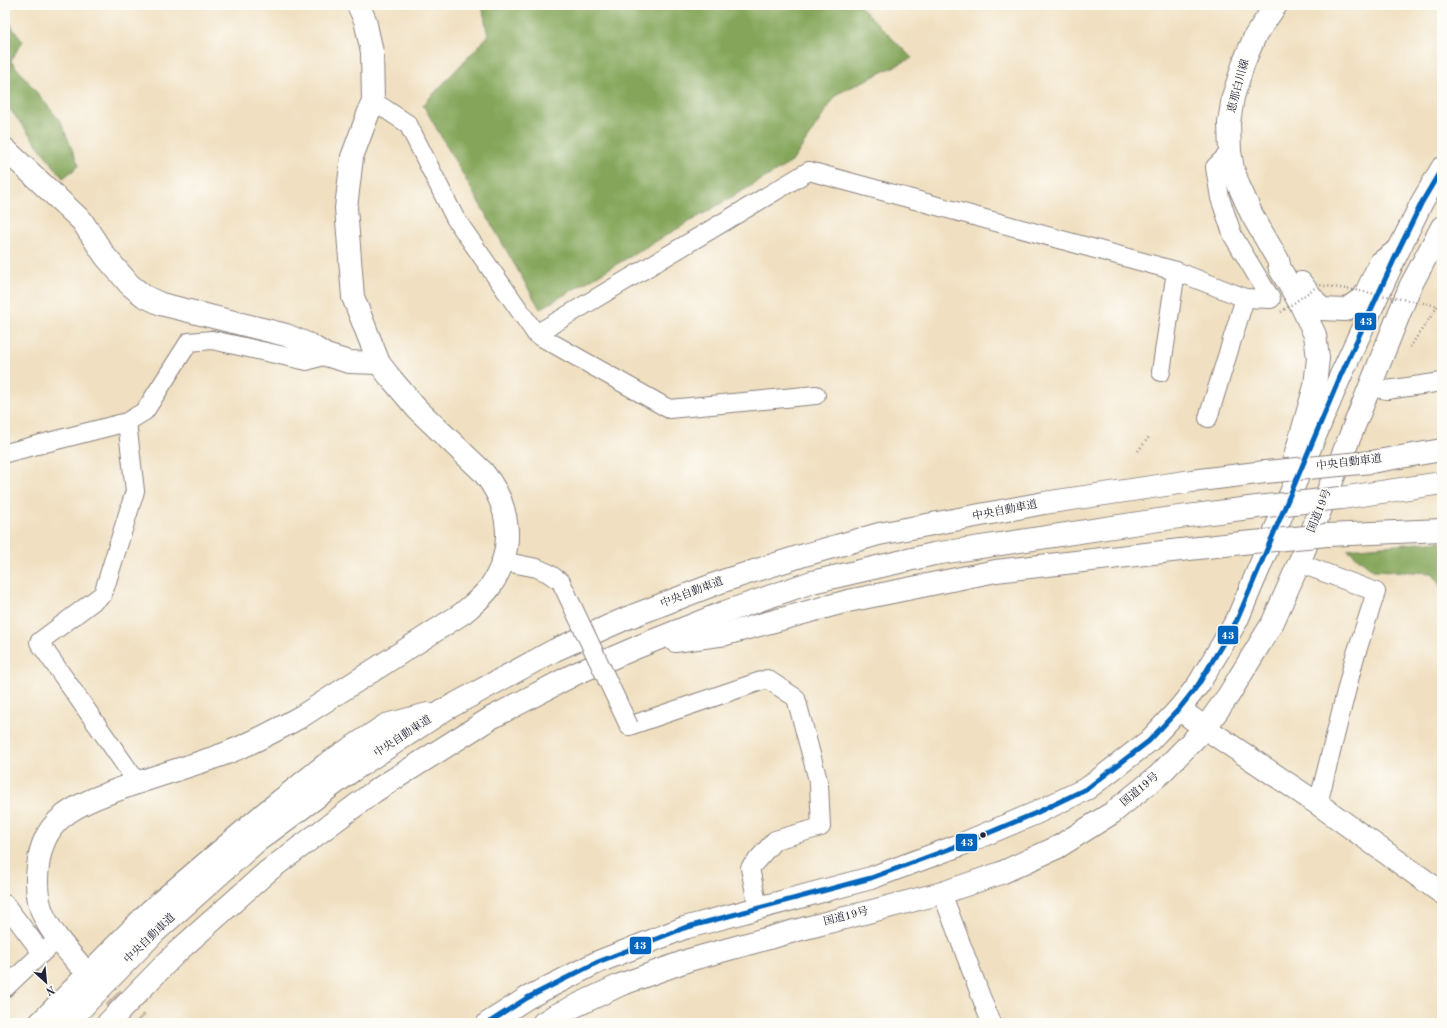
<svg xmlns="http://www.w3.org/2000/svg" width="1447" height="1028" font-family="'Old Standard TT','Noto Serif JP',serif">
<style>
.forest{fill:#85a65a;stroke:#54644a}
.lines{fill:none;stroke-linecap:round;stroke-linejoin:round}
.tertiary-tunnel{stroke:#c7baa6;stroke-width:22;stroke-dasharray:22 11;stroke-linecap:butt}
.minor-casing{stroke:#89817e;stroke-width:20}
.tertiary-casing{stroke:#89817e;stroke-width:24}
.primary-casing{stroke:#89817e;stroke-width:24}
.trunk-casing{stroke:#89817e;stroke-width:24}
.motorway-casing{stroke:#89817e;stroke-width:24}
.path{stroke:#89817e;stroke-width:2.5;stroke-dasharray:1 3;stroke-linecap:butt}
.minor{stroke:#fff;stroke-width:18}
.tertiary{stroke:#fff;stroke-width:22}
.primary{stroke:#fff;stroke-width:22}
.trunk{stroke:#fff;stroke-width:22}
.motorway{stroke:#fff;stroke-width:22}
.minor-bridge-casing{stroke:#89817e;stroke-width:20;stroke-linecap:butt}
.motorway-bridge-casing{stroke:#89817e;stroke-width:24;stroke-linecap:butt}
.path-bridge{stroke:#89817e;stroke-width:2.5;stroke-dasharray:1 3;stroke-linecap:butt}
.minor-bridge{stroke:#fff;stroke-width:18}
.motorway-bridge{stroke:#fff;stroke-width:22}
.bus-1-casing{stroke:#fdfcf7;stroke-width:8}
.bus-1{stroke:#0065bd;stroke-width:5}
.bus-dot{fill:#22223b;stroke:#fdfcf7;stroke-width:1.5}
.labels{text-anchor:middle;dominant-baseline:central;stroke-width:4;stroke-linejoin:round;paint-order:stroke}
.street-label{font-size:11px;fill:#22223b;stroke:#fdfcf7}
.line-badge{stroke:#fdfcf7;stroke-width:1.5}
.badge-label{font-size:11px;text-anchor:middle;font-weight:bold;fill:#fff}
</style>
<rect width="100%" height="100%" fill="#fdfcf7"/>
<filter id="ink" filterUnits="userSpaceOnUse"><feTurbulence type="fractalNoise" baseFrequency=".025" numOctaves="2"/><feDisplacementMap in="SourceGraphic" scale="8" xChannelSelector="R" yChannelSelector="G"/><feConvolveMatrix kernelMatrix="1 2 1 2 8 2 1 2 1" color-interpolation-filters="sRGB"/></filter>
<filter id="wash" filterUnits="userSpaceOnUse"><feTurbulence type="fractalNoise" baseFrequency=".012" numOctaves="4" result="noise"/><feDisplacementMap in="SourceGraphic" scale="16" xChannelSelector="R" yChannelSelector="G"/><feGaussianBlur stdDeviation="0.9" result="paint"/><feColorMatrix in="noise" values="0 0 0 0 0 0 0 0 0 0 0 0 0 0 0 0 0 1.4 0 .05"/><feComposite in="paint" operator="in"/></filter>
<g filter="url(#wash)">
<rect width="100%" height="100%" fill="#f0e0c1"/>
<g class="forest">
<polygon points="482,5 859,5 912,58 837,94 792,162 540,309 423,105 488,36"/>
<polygon points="5,17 22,41 11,61 61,122 79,166 63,178 5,103"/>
<polygon points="1442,541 1442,590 1433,573 1373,570 1347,549"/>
</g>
</g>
<g filter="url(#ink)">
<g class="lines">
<polyline class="tertiary-tunnel" points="89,974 138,1023"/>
<g class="minor-casing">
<g id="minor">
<polyline points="373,101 408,124 455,218 536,334 669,409 816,395"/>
<polyline points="536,334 809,171 1176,271"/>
<polyline points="1161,372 1176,271 1245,298 1271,299 1233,236 1220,198 1215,167 1230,152"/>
<polyline points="1369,387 1387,390 1442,382"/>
<polyline points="1208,418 1245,298"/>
<polyline points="127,422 135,491 103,594 39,642 137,782"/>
<polyline points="5,452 6,453 127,422 145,411 189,342 212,340 307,361 326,355"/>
<polyline points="502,561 537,568 548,573 561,582"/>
<polyline points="1299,563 1376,592 1354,660 1318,804"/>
<polyline points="629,726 767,679 796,698 819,784 821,827 775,840 750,868 758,908"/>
<polyline points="942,893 991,1023"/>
<polyline points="5,904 42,953"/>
<polyline points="5,988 42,953 58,940"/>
</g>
</g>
<g class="tertiary-casing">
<g id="tertiary">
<polyline points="5,149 82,221 105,256 130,285 144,296 161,304 286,335 310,345 326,355 349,362 379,363"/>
<polyline points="1179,709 1205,728 1318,804 1442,893"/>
<path d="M79,964C51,931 32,912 38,866C40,848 47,830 61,818C75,806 92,799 109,793C147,778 186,768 224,754C251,744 277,730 302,716L463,613C472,605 483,597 490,587C516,549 511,506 483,472L417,409L389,376L379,363L353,297L346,208L352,157L373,101L372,52L365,20L358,5"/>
</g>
</g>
<g class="primary-casing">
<g id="primary">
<polyline points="1276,5 1255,36 1244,62 1233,97 1229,123 1230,152 1233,169 1239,186 1252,215 1278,260 1280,269 1301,305 1315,335 1318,358 1315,386 1292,467 1294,482"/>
<polyline points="1301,283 1321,309 1345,310 1364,297 1380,263 1399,249"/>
</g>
</g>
<g class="trunk-casing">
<g id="trunk">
<polyline points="488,1023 527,998 598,962 684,928 871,878 960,845 1036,813 1088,788 1149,741 1179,709 1198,685 1237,620 1340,377 1399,249 1422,202 1442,168"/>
<polyline points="543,1023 554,1016 620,985 689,960 798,930 942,893 1001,873 1058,847 1112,813 1159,775 1205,728 1228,696 1273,622 1299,563 1410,287 1442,227"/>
</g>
</g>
<g class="motorway-casing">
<g id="motorway">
<polyline points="1371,462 1442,450"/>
<polyline points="1341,498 1442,483"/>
<polyline points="1327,535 1442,530"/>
<polyline points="675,641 726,634 848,601 996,571 1242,543"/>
<polyline points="40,1023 151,910 266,812 325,765 386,725 428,714"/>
<polyline points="68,1023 90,999 155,932 256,842 352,771 446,709 555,650 627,618 723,581 801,556 879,534 1044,503 1192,481 1265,472"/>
<polyline points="108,1023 177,952 268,871 375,791 491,718 575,674 640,646 725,612 812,582 934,554 1172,518 1257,507"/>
</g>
</g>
<g class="path">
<polyline points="1410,347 1442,300"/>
<polyline points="1138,451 1149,437"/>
</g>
<use href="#minor" class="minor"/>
<use href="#tertiary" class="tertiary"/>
<use href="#primary" class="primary"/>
<use href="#trunk" class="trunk"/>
<use href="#motorway" class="motorway"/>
<g class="minor-bridge-casing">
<polyline id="minor-bridge" points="561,582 629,726"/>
</g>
<g class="motorway-bridge-casing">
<g id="motorway-bridge">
<polyline points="1265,472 1371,462"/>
<polyline points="1257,507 1341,498"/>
<polyline points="1242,543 1327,535"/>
</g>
</g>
<polyline class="path-bridge" points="1281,312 1319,285 1354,290 1439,306"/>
<use href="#minor-bridge" class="minor-bridge"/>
<use href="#motorway-bridge" class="motorway-bridge"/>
<g class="bus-1-casing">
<polyline id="bus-1" points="488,1023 527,998 598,962 684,928 871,878 960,845 1036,813 1088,788 1149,741 1179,709 1198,685 1237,620 1340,377 1399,249 1422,202 1442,168"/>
</g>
<use href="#bus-1" class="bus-1"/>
</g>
</g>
<circle class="bus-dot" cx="983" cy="835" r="3.5"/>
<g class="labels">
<g class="street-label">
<text transform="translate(1239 86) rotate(-75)">恵那白川線</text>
<text transform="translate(1349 463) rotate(-7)">中央自動車道</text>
<text transform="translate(1005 511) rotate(-11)">中央自動車道</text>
<text transform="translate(1320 511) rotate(-68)">国道19号</text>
<text transform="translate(692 593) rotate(-21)">中央自動車道</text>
<text transform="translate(403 737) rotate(-33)">中央自動車道</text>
<text transform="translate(1140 790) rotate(-40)">国道19号</text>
<text transform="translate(846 917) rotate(-14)">国道19号</text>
<text transform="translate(150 939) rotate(-44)">中央自動車道</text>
</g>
</g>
<g class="line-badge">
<rect x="1354" y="312" width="23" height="19" rx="4" fill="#0065bd"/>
<rect x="1217" y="625" width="22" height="20" rx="4" fill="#0065bd"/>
<rect x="955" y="833" width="23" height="19" rx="4" fill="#0065bd"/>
<rect x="629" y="936" width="23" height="19" rx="4" fill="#0065bd"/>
</g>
<g class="badge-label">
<text x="1366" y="325">43</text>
<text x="1228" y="639">43</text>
<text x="967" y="846">43</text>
<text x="640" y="949">43</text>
</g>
<rect width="1447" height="1028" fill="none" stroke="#fdfcf7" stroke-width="20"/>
<g transform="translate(46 982) rotate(153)" stroke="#fdfcf7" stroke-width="3" paint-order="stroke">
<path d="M0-3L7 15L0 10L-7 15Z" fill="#22223b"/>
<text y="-6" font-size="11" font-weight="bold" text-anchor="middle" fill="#22223b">N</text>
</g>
</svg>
